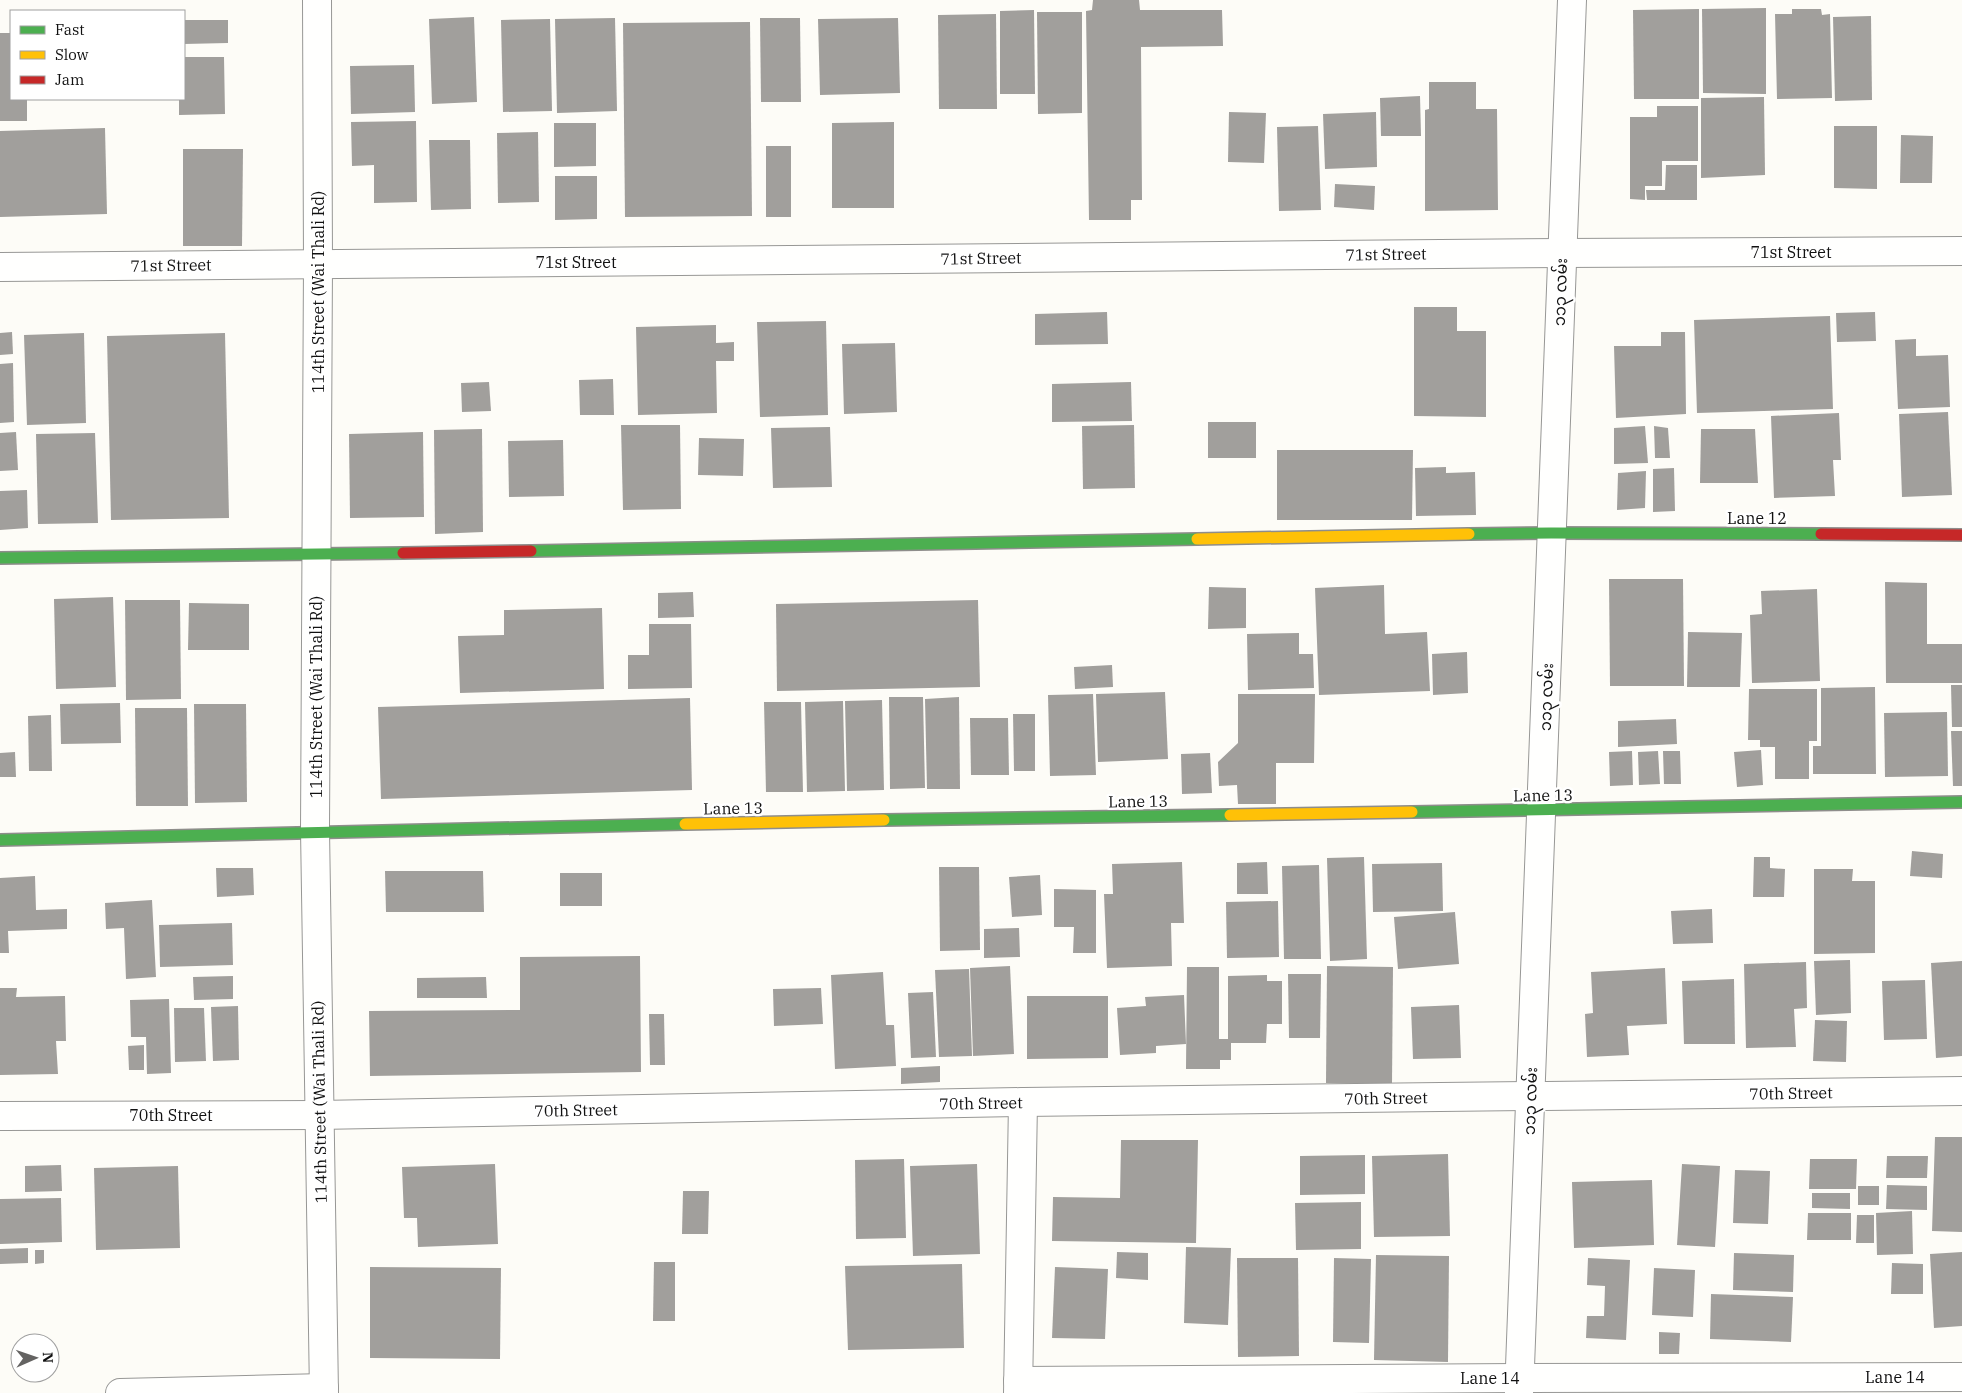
<svg xmlns="http://www.w3.org/2000/svg" width="1962" height="1393" font-family="'IBM Plex Serif','Noto Sans Myanmar',serif">
<style>
.building{fill:#a19f9c}
.lines{fill:none;stroke-linecap:round;stroke-linejoin:round}
.street-casing{stroke:#979795;stroke-width:30}
.fast-casing{stroke:#8e8d8b;stroke-width:14}
.slow-casing{stroke:#8e8d8b;stroke-width:14}
.jam-casing{stroke:#8e8d8b;stroke-width:14}
.street{stroke:#fffffe;stroke-width:28}
.fast{stroke:#4caf50;stroke-width:11}
.slow{stroke:#ffc107;stroke-width:11}
.jam{stroke:#c62828;stroke-width:11}
.labels{text-anchor:middle;dominant-baseline:central;stroke-width:5;stroke-linejoin:round;paint-order:stroke}
.street-label{font-size:16px;fill:#111;stroke:#fff}
</style>
<rect width="100%" height="100%" fill="#fdfcf7"/>
<g class="building">
<polygon points="1093,0 1139,0 1140,10 1222,10 1223,46 1141,47 1142,200 1131,200 1131,220 1089,220 1086,11 1092,10"/>
<polygon points="1766,8 1766,94 1703,93 1702,9"/>
<polygon points="1699,9 1699,99 1634,99 1633,10"/>
<polygon points="1792,9 1821,9 1822,15 1830,14 1832,98 1777,99 1775,14 1792,14"/>
<polygon points="1034,10 1035,94 1000,94 1000,11"/>
<polygon points="1037,12 1082,12 1082,113 1038,114"/>
<polygon points="996,14 997,109 939,109 938,15"/>
<polygon points="1871,16 1872,100 1835,101 1833,17"/>
<polygon points="474,17 477,102 432,104 429,19"/>
<polygon points="615,18 617,111 557,113 555,19"/>
<polygon points="760,18 800,18 801,102 761,102"/>
<polygon points="898,18 900,93 820,95 818,19"/>
<polygon points="550,19 552,111 503,112 501,20"/>
<polygon points="184,20 228,20 228,43 184,44"/>
<polygon points="750,22 752,216 625,217 623,23"/>
<polygon points="0,33 11,33 11,99 27,99 27,121 0,121"/>
<polygon points="184,57 224,57 225,114 179,115 179,99 184,99"/>
<polygon points="414,65 415,112 351,114 350,66"/>
<polygon points="1429,82 1476,82 1476,109 1497,109 1498,210 1425,211 1425,110 1429,109"/>
<polygon points="1420,96 1421,136 1381,136 1380,98"/>
<polygon points="1764,97 1765,175 1701,178 1701,98"/>
<polygon points="1657,106 1698,106 1698,161 1662,161 1662,186 1645,186 1645,200 1630,199 1630,117 1657,117"/>
<polygon points="1229,112 1266,113 1264,163 1228,162"/>
<polygon points="1376,112 1377,167 1325,169 1323,114"/>
<polygon points="416,121 417,202 374,203 374,165 352,166 351,122"/>
<polygon points="894,122 894,208 832,208 832,123"/>
<polygon points="554,123 596,123 596,166 554,167"/>
<polygon points="1318,126 1321,210 1279,211 1277,127"/>
<polygon points="1834,126 1877,126 1877,189 1834,188"/>
<polygon points="105,128 107,214 0,217 0,131"/>
<polygon points="538,132 539,202 498,203 497,133"/>
<polygon points="1901,135 1933,136 1932,183 1900,183"/>
<polygon points="429,140 470,140 471,209 431,210"/>
<rect x="766" y="146" width="25" height="71"/>
<polygon points="183,149 243,149 242,246 183,246"/>
<polygon points="1666,165 1697,165 1697,200 1647,200 1646,190 1665,190"/>
<polygon points="555,176 597,176 597,219 555,220"/>
<polygon points="1335,184 1375,186 1374,210 1334,207"/>
<polygon points="1414,307 1457,307 1457,331 1486,331 1486,417 1414,416"/>
<polygon points="1107,312 1108,344 1035,345 1035,314"/>
<polygon points="1875,312 1876,341 1837,342 1836,313"/>
<polygon points="1830,316 1833,409 1697,413 1694,320"/>
<polygon points="826,321 828,415 760,417 757,322"/>
<polygon points="716,325 716,343 734,342 734,361 716,361 717,413 638,415 636,327"/>
<polygon points="12,332 13,354 0,355 0,333"/>
<polygon points="1661,332 1685,332 1686,414 1616,418 1614,346 1661,346"/>
<polygon points="84,333 86,423 27,425 24,335"/>
<polygon points="225,333 229,518 111,520 107,336"/>
<polygon points="1916,339 1916,356 1948,355 1950,407 1898,409 1895,340"/>
<polygon points="895,343 897,412 844,414 842,344"/>
<polygon points="13,363 14,422 0,423 0,364"/>
<polygon points="613,379 614,415 580,415 579,380"/>
<polygon points="489,382 491,411 462,412 461,383"/>
<polygon points="1131,382 1132,421 1052,422 1052,384"/>
<polygon points="1948,412 1952,495 1902,497 1899,414"/>
<polygon points="1839,413 1841,460 1833,460 1835,496 1774,498 1771,416"/>
<rect x="1208" y="422" width="48" height="36"/>
<polygon points="621,425 680,425 681,509 623,510"/>
<polygon points="1134,425 1135,488 1083,489 1082,426"/>
<polygon points="1645,426 1648,463 1614,464 1614,428"/>
<polygon points="1654,426 1668,428 1670,458 1655,458"/>
<polygon points="830,427 832,487 773,488 771,428"/>
<polygon points="482,429 483,532 435,534 434,430"/>
<polygon points="1701,429 1755,429 1758,483 1700,483"/>
<polygon points="16,432 18,470 0,471 0,433"/>
<polygon points="423,432 424,517 350,518 349,434"/>
<polygon points="95,433 98,523 38,524 36,434"/>
<polygon points="699,438 744,439 743,476 698,475"/>
<polygon points="563,440 564,496 509,497 508,441"/>
<polygon points="1277,450 1413,450 1412,520 1277,520"/>
<polygon points="1446,467 1446,473 1475,472 1476,515 1416,516 1415,468"/>
<polygon points="1674,468 1675,511 1653,512 1653,469"/>
<polygon points="1646,471 1645,508 1617,510 1618,473"/>
<polygon points="27,490 28,528 0,530 0,491"/>
<polygon points="1609,579 1683,579 1684,686 1610,686"/>
<polygon points="1885,582 1927,583 1927,644 1962,644 1962,683 1886,683"/>
<polygon points="1384,585 1385,634 1427,632 1430,691 1319,695 1315,588"/>
<polygon points="1209,587 1246,588 1246,628 1208,629"/>
<polygon points="1817,589 1820,681 1752,683 1750,615 1762,614 1761,591"/>
<polygon points="693,592 694,617 658,618 658,593"/>
<polygon points="113,597 116,687 56,689 54,599"/>
<polygon points="125,600 180,600 181,699 126,700"/>
<polygon points="978,600 980,687 777,691 776,604"/>
<polygon points="189,603 249,604 249,650 188,650"/>
<polygon points="602,608 604,689 460,693 458,636 504,635 504,610"/>
<polygon points="649,624 691,624 692,688 628,689 628,655 649,655"/>
<polygon points="1688,632 1742,633 1740,687 1687,687"/>
<polygon points="1299,633 1299,654 1313,654 1314,688 1248,690 1247,634"/>
<polygon points="1467,652 1468,693 1433,695 1432,654"/>
<polygon points="1112,665 1113,687 1075,689 1074,667"/>
<polygon points="1951,685 1962,685 1962,727 1952,727"/>
<polygon points="1875,687 1876,774 1813,774 1813,746 1821,746 1821,688"/>
<polygon points="1749,689 1817,689 1817,741 1809,741 1809,779 1775,779 1775,747 1760,747 1760,740 1748,740"/>
<polygon points="1165,692 1168,759 1098,762 1096,694"/>
<polygon points="1093,694 1096,775 1050,776 1048,695"/>
<polygon points="1238,694 1315,694 1314,763 1276,763 1276,804 1238,804 1237,785 1219,786 1218,762 1238,743"/>
<polygon points="889,697 923,697 925,788 890,789"/>
<polygon points="959,697 960,789 927,789 925,699"/>
<polygon points="690,698 692,790 381,799 378,707"/>
<polygon points="882,700 884,790 847,791 845,701"/>
<polygon points="843,701 845,791 807,792 805,702"/>
<polygon points="764,702 801,702 803,792 766,792"/>
<polygon points="120,703 121,743 61,744 60,704"/>
<polygon points="194,704 246,704 247,802 195,803"/>
<polygon points="135,708 187,708 188,806 136,806"/>
<polygon points="1947,712 1948,776 1885,777 1884,713"/>
<polygon points="1013,714 1035,714 1035,771 1014,771"/>
<polygon points="51,715 52,771 29,771 28,716"/>
<polygon points="970,718 1008,718 1009,775 971,775"/>
<polygon points="1676,719 1677,744 1618,747 1618,721"/>
<polygon points="1951,731 1962,731 1962,786 1953,786"/>
<polygon points="1761,750 1763,785 1737,787 1734,752"/>
<polygon points="1632,751 1633,785 1610,786 1609,752"/>
<polygon points="1658,751 1660,784 1639,785 1638,752"/>
<polygon points="1663,751 1680,751 1681,784 1664,784"/>
<polygon points="15,752 16,777 0,777 0,753"/>
<polygon points="1210,753 1212,793 1182,794 1181,754"/>
<polygon points="1912,851 1943,854 1942,878 1910,876"/>
<polygon points="1364,857 1367,959 1330,961 1327,858"/>
<polygon points="1754,857 1770,857 1770,868 1785,869 1784,897 1753,897"/>
<polygon points="1182,862 1184,923 1171,923 1172,966 1107,968 1104,894 1113,894 1112,864"/>
<polygon points="1267,862 1268,894 1237,894 1237,863"/>
<polygon points="1442,863 1443,911 1373,912 1372,864"/>
<polygon points="1319,865 1321,959 1284,959 1282,866"/>
<polygon points="939,867 979,867 980,950 940,951"/>
<polygon points="216,868 253,868 254,895 217,897"/>
<polygon points="1814,869 1853,869 1852,881 1875,881 1875,953 1814,954"/>
<polygon points="385,871 483,871 484,912 386,912"/>
<rect x="560" y="873" width="42" height="33"/>
<polygon points="1040,875 1042,915 1012,917 1009,877"/>
<polygon points="35,876 36,910 67,909 67,929 8,931 9,953 0,953 0,878"/>
<polygon points="1054,889 1096,890 1096,953 1073,953 1074,927 1054,927"/>
<polygon points="152,900 156,977 126,979 124,928 106,929 105,903"/>
<polygon points="1278,901 1279,957 1227,958 1226,902"/>
<polygon points="1712,909 1713,943 1673,944 1671,911"/>
<polygon points="1455,912 1459,964 1398,969 1394,917"/>
<polygon points="232,923 233,965 160,967 159,925"/>
<polygon points="1019,928 1020,957 984,958 984,929"/>
<polygon points="640,956 641,1072 370,1076 369,1011 520,1010 520,957"/>
<polygon points="1850,960 1851,1013 1816,1015 1814,961"/>
<polygon points="1962,961 1962,1056 1936,1058 1931,963"/>
<polygon points="1806,962 1807,1008 1794,1009 1796,1047 1746,1048 1744,964"/>
<polygon points="1010,966 1014,1054 973,1056 970,968"/>
<polygon points="1327,966 1393,967 1392,1084 1326,1083"/>
<polygon points="1187,967 1219,967 1219,1039 1228,1039 1228,976 1267,975 1267,981 1282,981 1282,1024 1267,1024 1266,1043 1231,1043 1231,1060 1220,1060 1220,1069 1186,1069"/>
<polygon points="1665,968 1667,1024 1627,1026 1629,1055 1587,1057 1585,1014 1593,1013 1591,972"/>
<polygon points="969,969 972,1056 939,1057 935,970"/>
<polygon points="883,972 886,1025 894,1025 896,1066 835,1069 831,975"/>
<polygon points="1288,974 1321,974 1320,1038 1289,1038"/>
<polygon points="233,976 233,999 194,1000 193,977"/>
<polygon points="486,977 487,998 417,998 417,978"/>
<polygon points="1734,979 1735,1044 1684,1044 1682,981"/>
<polygon points="1925,980 1927,1039 1884,1040 1882,981"/>
<polygon points="0,988 17,988 16,997 65,996 66,1041 56,1041 58,1074 0,1075"/>
<polygon points="821,988 823,1024 774,1026 773,989"/>
<polygon points="933,992 936,1057 911,1058 908,993"/>
<polygon points="1184,995 1186,1044 1156,1046 1156,1053 1120,1055 1117,1008 1146,1006 1145,997"/>
<polygon points="1027,996 1108,996 1108,1058 1027,1059"/>
<polygon points="169,999 171,1073 147,1074 146,1037 131,1037 130,1000"/>
<polygon points="1459,1005 1461,1058 1413,1059 1411,1007"/>
<polygon points="238,1006 239,1060 213,1061 211,1007"/>
<polygon points="174,1008 204,1008 206,1061 175,1062"/>
<polygon points="649,1014 664,1014 665,1065 650,1065"/>
<polygon points="1815,1020 1847,1021 1846,1062 1813,1061"/>
<polygon points="144,1045 144,1070 129,1070 128,1046"/>
<polygon points="940,1066 940,1082 901,1084 901,1068"/>
<polygon points="1935,1137 1962,1137 1962,1232 1932,1231"/>
<polygon points="1121,1140 1198,1140 1196,1243 1052,1241 1053,1197 1120,1198"/>
<polygon points="1448,1154 1450,1236 1374,1237 1372,1156"/>
<polygon points="1365,1155 1365,1194 1300,1195 1300,1156"/>
<polygon points="1887,1156 1928,1156 1927,1178 1886,1178"/>
<polygon points="904,1159 906,1238 856,1239 855,1160"/>
<polygon points="1810,1159 1857,1159 1856,1189 1809,1189"/>
<polygon points="495,1164 498,1244 418,1247 417,1218 404,1218 402,1167"/>
<polygon points="977,1164 980,1254 913,1256 910,1166"/>
<polygon points="1682,1164 1720,1166 1715,1247 1677,1245"/>
<polygon points="61,1165 62,1191 25,1192 25,1166"/>
<polygon points="178,1166 180,1248 96,1250 94,1168"/>
<polygon points="1735,1170 1770,1171 1768,1224 1733,1223"/>
<polygon points="1652,1180 1654,1245 1574,1248 1572,1182"/>
<polygon points="1887,1185 1927,1186 1927,1210 1886,1209"/>
<rect x="1858" y="1186" width="21" height="19"/>
<polygon points="683,1191 709,1191 708,1234 682,1234"/>
<polygon points="1812,1193 1850,1193 1850,1209 1812,1208"/>
<polygon points="61,1198 62,1242 0,1244 0,1199"/>
<polygon points="1361,1202 1361,1249 1296,1250 1295,1203"/>
<polygon points="1912,1211 1913,1254 1877,1255 1876,1213"/>
<polygon points="1808,1213 1851,1213 1851,1240 1807,1240"/>
<polygon points="1857,1215 1874,1215 1874,1243 1856,1243"/>
<polygon points="1186,1247 1231,1248 1228,1325 1184,1323"/>
<polygon points="28,1248 28,1263 0,1264 0,1249"/>
<polygon points="35,1250 44,1250 44,1263 35,1264"/>
<polygon points="1117,1252 1148,1253 1148,1280 1116,1278"/>
<polygon points="1962,1252 1962,1326 1934,1328 1930,1254"/>
<polygon points="1734,1253 1794,1255 1793,1292 1733,1290"/>
<polygon points="1376,1255 1449,1256 1448,1362 1374,1360"/>
<polygon points="1237,1258 1298,1258 1299,1356 1238,1357"/>
<polygon points="1334,1258 1371,1259 1369,1343 1333,1342"/>
<polygon points="1588,1258 1630,1260 1626,1340 1586,1338 1587,1316 1604,1316 1605,1286 1587,1285"/>
<polygon points="654,1262 675,1262 675,1321 653,1321"/>
<polygon points="1892,1263 1923,1264 1923,1294 1891,1294"/>
<polygon points="962,1264 964,1348 848,1350 845,1266"/>
<polygon points="370,1267 501,1268 500,1359 370,1358"/>
<polygon points="1055,1267 1108,1269 1105,1339 1052,1338"/>
<polygon points="1654,1268 1695,1270 1693,1317 1652,1315"/>
<polygon points="1711,1294 1793,1297 1791,1342 1710,1339"/>
<polygon points="1659,1332 1680,1333 1679,1354 1659,1354"/>
</g>
<g class="lines">
<g class="street-casing">
<g id="street">
<polyline points="317,0 318,264 315,830 324,1393"/>
<polyline points="0,267 1562,253 1962,251"/>
<polyline points="0,1116 318,1115 1023,1102 1962,1091"/>
<polyline points="1018,1381 1519,1378 1962,1377"/>
<polyline points="120,1393 324,1388"/>
<polyline points="1018,1393 1023,1102"/>
<polyline points="1519,1393 1572,0"/>
</g>
</g>
<g class="fast-casing">
<g id="fast">
<polyline points="1469,534 1551,533 1821,534"/>
<polyline points="531,551 1197,539"/>
<polyline points="0,558 403,553"/>
<polyline points="1412,812 1962,802"/>
<polyline points="884,820 1230,815"/>
<polyline points="0,840 685,824"/>
</g>
</g>
<g class="slow-casing">
<g id="slow">
<polyline points="1197,539 1469,534"/>
<polyline points="1230,815 1412,812"/>
<polyline points="685,824 884,820"/>
</g>
</g>
<g class="jam-casing">
<g id="jam">
<polyline points="1821,534 1962,535"/>
<polyline points="403,553 531,551"/>
</g>
</g>
<use href="#street" class="street"/>
<use href="#fast" class="fast"/>
<use href="#slow" class="slow"/>
<use href="#jam" class="jam"/>
</g>
<g class="labels">
<g class="street-label">
<text x="1791" y="252">71st Street</text>
<text transform="translate(1386 254) rotate(-1)">71st Street</text>
<text transform="translate(981 258) rotate(-1)">71st Street</text>
<text x="576" y="262">71st Street</text>
<text transform="translate(171 265) rotate(-1)">71st Street</text>
<text transform="translate(318 292) rotate(-90)">114th Street (Wai Thali Rd)</text>
<text transform="translate(1560 292) rotate(-88)">၁၁၃ လမ်း</text>
<text x="1757" y="518">Lane 12</text>
<text transform="translate(316 697) rotate(-90)">114th Street (Wai Thali Rd)</text>
<text transform="translate(1546 697) rotate(-88)">၁၁၃ လမ်း</text>
<text transform="translate(1543 795) rotate(-1)">Lane 13</text>
<text transform="translate(1138 801) rotate(-1)">Lane 13</text>
<text transform="translate(733 808) rotate(-1)">Lane 13</text>
<text transform="translate(1791 1093) rotate(-1)">70th Street</text>
<text transform="translate(1386 1098) rotate(-1)">70th Street</text>
<text transform="translate(1530 1101) rotate(-88)">၁၁၃ လမ်း</text>
<text transform="translate(319 1102) rotate(-91)">114th Street (Wai Thali Rd)</text>
<text transform="translate(981 1103) rotate(-1)">70th Street</text>
<text transform="translate(576 1110) rotate(-1)">70th Street</text>
<text x="171" y="1115">70th Street</text>
<text x="1895" y="1377">Lane 14</text>
<text x="1490" y="1378">Lane 14</text>
</g>
</g>
<rect x="10" y="10" width="175" height="90" fill="#ffffff" stroke="#a0a0a0"/>
<rect x="20" y="26" width="25" height="8" fill="#4caf50" stroke="#a0a0a0"/>
<text x="55" y="35" font-size="15" fill="#111111">Fast</text>
<rect x="20" y="51" width="25" height="8" fill="#ffc107" stroke="#a0a0a0"/>
<text x="55" y="60" font-size="15" fill="#111111">Slow</text>
<rect x="20" y="76" width="25" height="8" fill="#c62828" stroke="#a0a0a0"/>
<text x="55" y="85" font-size="15" fill="#111111">Jam</text>
<g transform="translate(35 1358) rotate(88)"><circle r="24" fill="#ffffff" stroke="#a0a0a0"/>
<path d="M0-4L9 19L0 12L-9 19Z" fill="#646362"/>
<text y="-8" font-size="14" font-weight="bold" text-anchor="middle" fill="#111111">N</text>
</g>
</svg>
